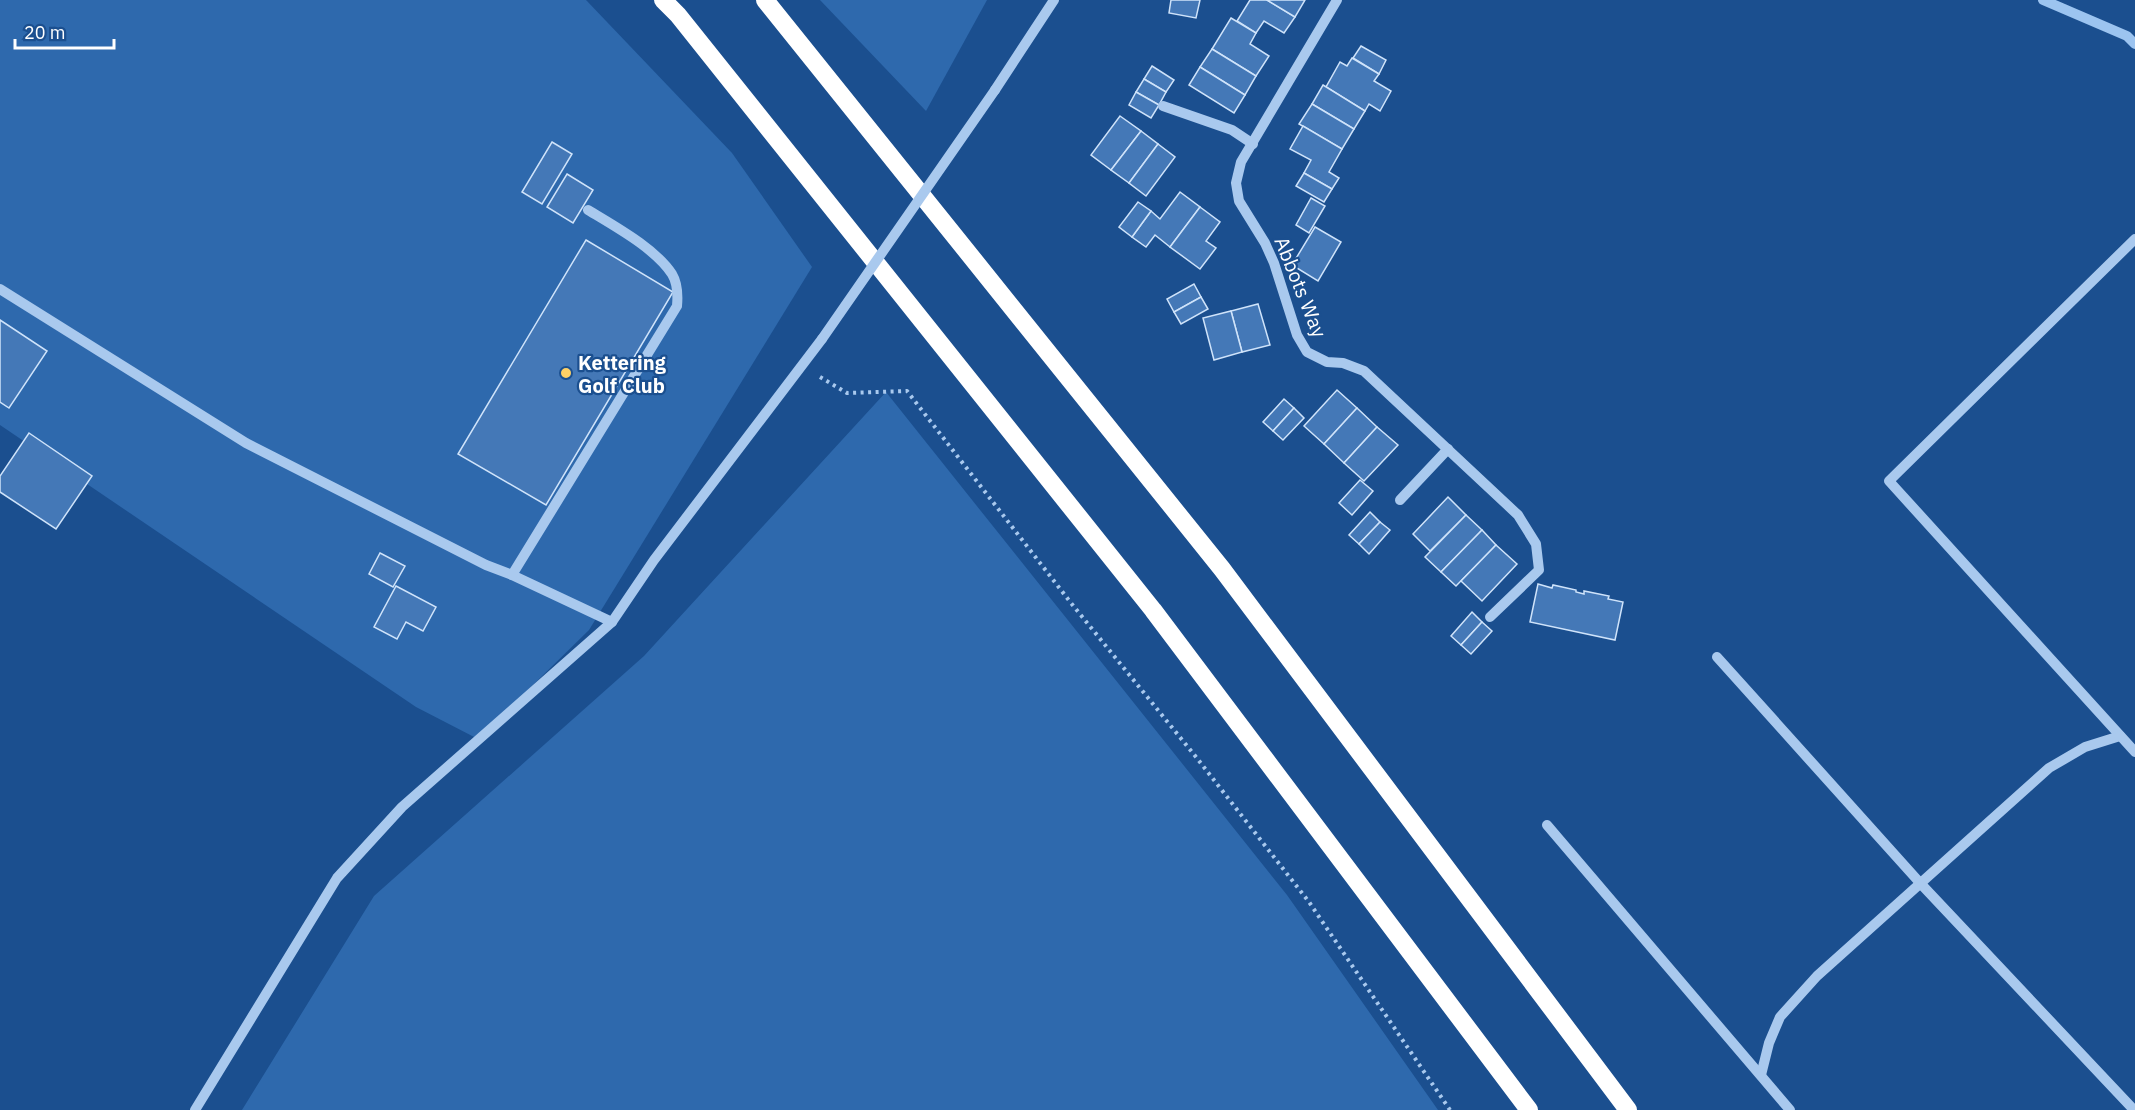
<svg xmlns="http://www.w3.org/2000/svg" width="2135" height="1110" font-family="'IBM Plex Sans',sans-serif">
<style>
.green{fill:#2e69ad}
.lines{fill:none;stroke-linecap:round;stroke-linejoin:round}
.stream{stroke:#9cc4f0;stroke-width:10}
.building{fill:#4478b7;stroke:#cfe3fa;stroke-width:1.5}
.path{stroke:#a9c9ee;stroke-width:4;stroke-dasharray:3 4.5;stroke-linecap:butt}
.minor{stroke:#a9c9ee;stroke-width:10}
.highway{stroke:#fff;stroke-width:18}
.minor-bridge{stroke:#a9c9ee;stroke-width:10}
.poi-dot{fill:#ffd166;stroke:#1b4f8f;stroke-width:2}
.labels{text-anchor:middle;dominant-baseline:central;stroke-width:4.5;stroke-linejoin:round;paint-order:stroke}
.street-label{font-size:20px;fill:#fff;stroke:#1b4f8f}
.poi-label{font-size:20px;font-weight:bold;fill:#fff;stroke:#1b4f8f;text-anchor:start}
</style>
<rect width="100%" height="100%" fill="#1b4f8f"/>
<g class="green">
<polygon points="0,0 586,0 732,153 812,267 589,630 478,739 416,707 0,425"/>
<polygon points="820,0 987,0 926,111"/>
<polygon points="886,392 1287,895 1438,1110 242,1110 374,896 644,656"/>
</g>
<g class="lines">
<polyline class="stream" points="2043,0 2127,36 2135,44"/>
</g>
<g class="building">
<polygon points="1171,0 1200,0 1196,18 1169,13"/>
<polygon points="1250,0 1267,0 1295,17 1284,33 1264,21 1256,33 1237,21"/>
<polygon points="1267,0 1305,0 1295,17"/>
<polygon points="1231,18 1256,33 1250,44 1269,56 1256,76 1212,49"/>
<polygon points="1361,46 1386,60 1379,74 1353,58"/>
<polygon points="1212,49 1256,76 1245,95 1200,67"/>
<polygon points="1352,58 1379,74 1374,81 1391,91 1380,111 1369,104 1365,111 1326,87 1340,62 1347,66"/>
<polygon points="1152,66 1174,80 1166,92 1144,79"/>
<polygon points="1200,67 1245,95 1234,113 1189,85"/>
<polygon points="1144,79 1166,92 1159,105 1136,92"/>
<polygon points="1323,85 1365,111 1354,129 1312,104"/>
<polygon points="1136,92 1159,105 1151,118 1129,105"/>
<polygon points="1312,104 1354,129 1342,149 1299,124"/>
<polygon points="1120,116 1141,131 1111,170 1091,155"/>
<polygon points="1303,126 1342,149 1329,172 1339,178 1332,189 1304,173 1311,160 1290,149"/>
<polygon points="1141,131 1158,144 1129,183 1111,170"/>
<polygon points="552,142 572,154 542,204 522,192"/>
<polygon points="1158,144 1175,157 1146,196 1129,183"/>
<polygon points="1304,173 1332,189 1324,202 1296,186"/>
<polygon points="567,174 593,190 573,223 547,207"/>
<polygon points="1180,192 1200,207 1170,247 1155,235 1146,247 1132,237 1151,211 1160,219"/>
<polygon points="1311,198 1325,206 1309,233 1296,225"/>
<polygon points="1138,202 1151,211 1132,237 1119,227"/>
<polygon points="1200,207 1220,222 1206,241 1216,248 1200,269 1170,247"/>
<polygon points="1315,227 1341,242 1318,281 1292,265"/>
<polygon points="586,240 673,292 546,505 458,454"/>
<polygon points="1194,284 1201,297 1174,312 1167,299"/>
<polygon points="1201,297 1208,309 1181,324 1174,312"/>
<polygon points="1258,304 1270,345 1242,352 1231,311"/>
<polygon points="1231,311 1242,352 1214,360 1203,318"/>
<polygon points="0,320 47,351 9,408 0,402"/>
<polygon points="1337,390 1357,408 1324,444 1304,426"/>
<polygon points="1284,399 1294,408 1273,431 1263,422"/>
<polygon points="1294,408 1304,418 1283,440 1273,431"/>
<polygon points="1357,408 1377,427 1344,463 1324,444"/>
<polygon points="1377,427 1398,445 1364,481 1344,463"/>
<polygon points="29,433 92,476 56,529 0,492 0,476"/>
<polygon points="1360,480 1373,491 1352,515 1339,503"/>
<polygon points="1448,497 1466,515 1430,551 1413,534"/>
<polygon points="1370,512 1380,522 1359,544 1349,535"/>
<polygon points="1466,515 1482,530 1441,572 1425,557"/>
<polygon points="1380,522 1390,530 1369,554 1359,544"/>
<polygon points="1482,530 1496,545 1456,586 1441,572"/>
<polygon points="1496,545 1517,564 1482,601 1461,581"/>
<polygon points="380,553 405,566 393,587 369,574"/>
<polygon points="1538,584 1552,588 1553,585 1576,590 1576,592 1584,594 1584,591 1609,596 1608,599 1623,602 1615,640 1530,622"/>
<polygon points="396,586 436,607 423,631 406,622 397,639 374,627"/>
<polygon points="1472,612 1482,622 1461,645 1451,636"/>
<polygon points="1482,622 1492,631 1471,654 1461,645"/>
</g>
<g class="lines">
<polyline class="path" points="820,377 847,393 907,391 1071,603 1196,757 1309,902 1450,1110"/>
<g class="minor">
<polyline points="1337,0 1241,162 1236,183 1239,201 1265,243 1274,263 1297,335 1307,352 1327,362 1343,363 1364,371 1518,515 1536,544 1539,570 1490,617"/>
<polyline points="995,90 1054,0"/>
<polyline points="1163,106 1232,130 1253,144"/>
<polyline points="2135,239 1889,481 2135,752"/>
<polyline points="0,289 246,443 486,565 512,575 612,622"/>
<polyline points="1400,500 1448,449"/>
<path d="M512,575L677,306C678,295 678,284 672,274C655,248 614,226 588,210"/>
<polyline points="1717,657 1921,884 2134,1110"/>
<polyline points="1547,825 1790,1110"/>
<polyline points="1761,1075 1769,1043 1780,1017 1817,976 2049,768 2085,747 2120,736"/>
<polyline points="195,1110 337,878 402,807 612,622 654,560 822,339"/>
</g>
<g class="highway">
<polyline points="663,0 678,15 1153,610 1529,1110"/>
<polyline points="765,0 1222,569 1628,1110"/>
</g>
<polyline class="minor-bridge" points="822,339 995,90"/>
</g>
<circle class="poi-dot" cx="566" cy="373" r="6"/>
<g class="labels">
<g class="street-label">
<text transform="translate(1301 287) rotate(68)">Abbots Way</text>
</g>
<g class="poi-label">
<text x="578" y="362">Kettering<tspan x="578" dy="23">Golf Club</tspan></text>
</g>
</g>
<path d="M15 39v9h99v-9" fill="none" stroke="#ffffff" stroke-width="3"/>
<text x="24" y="39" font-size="18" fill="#ffffff" stroke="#1b4f8f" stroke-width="4.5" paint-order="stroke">20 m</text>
</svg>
